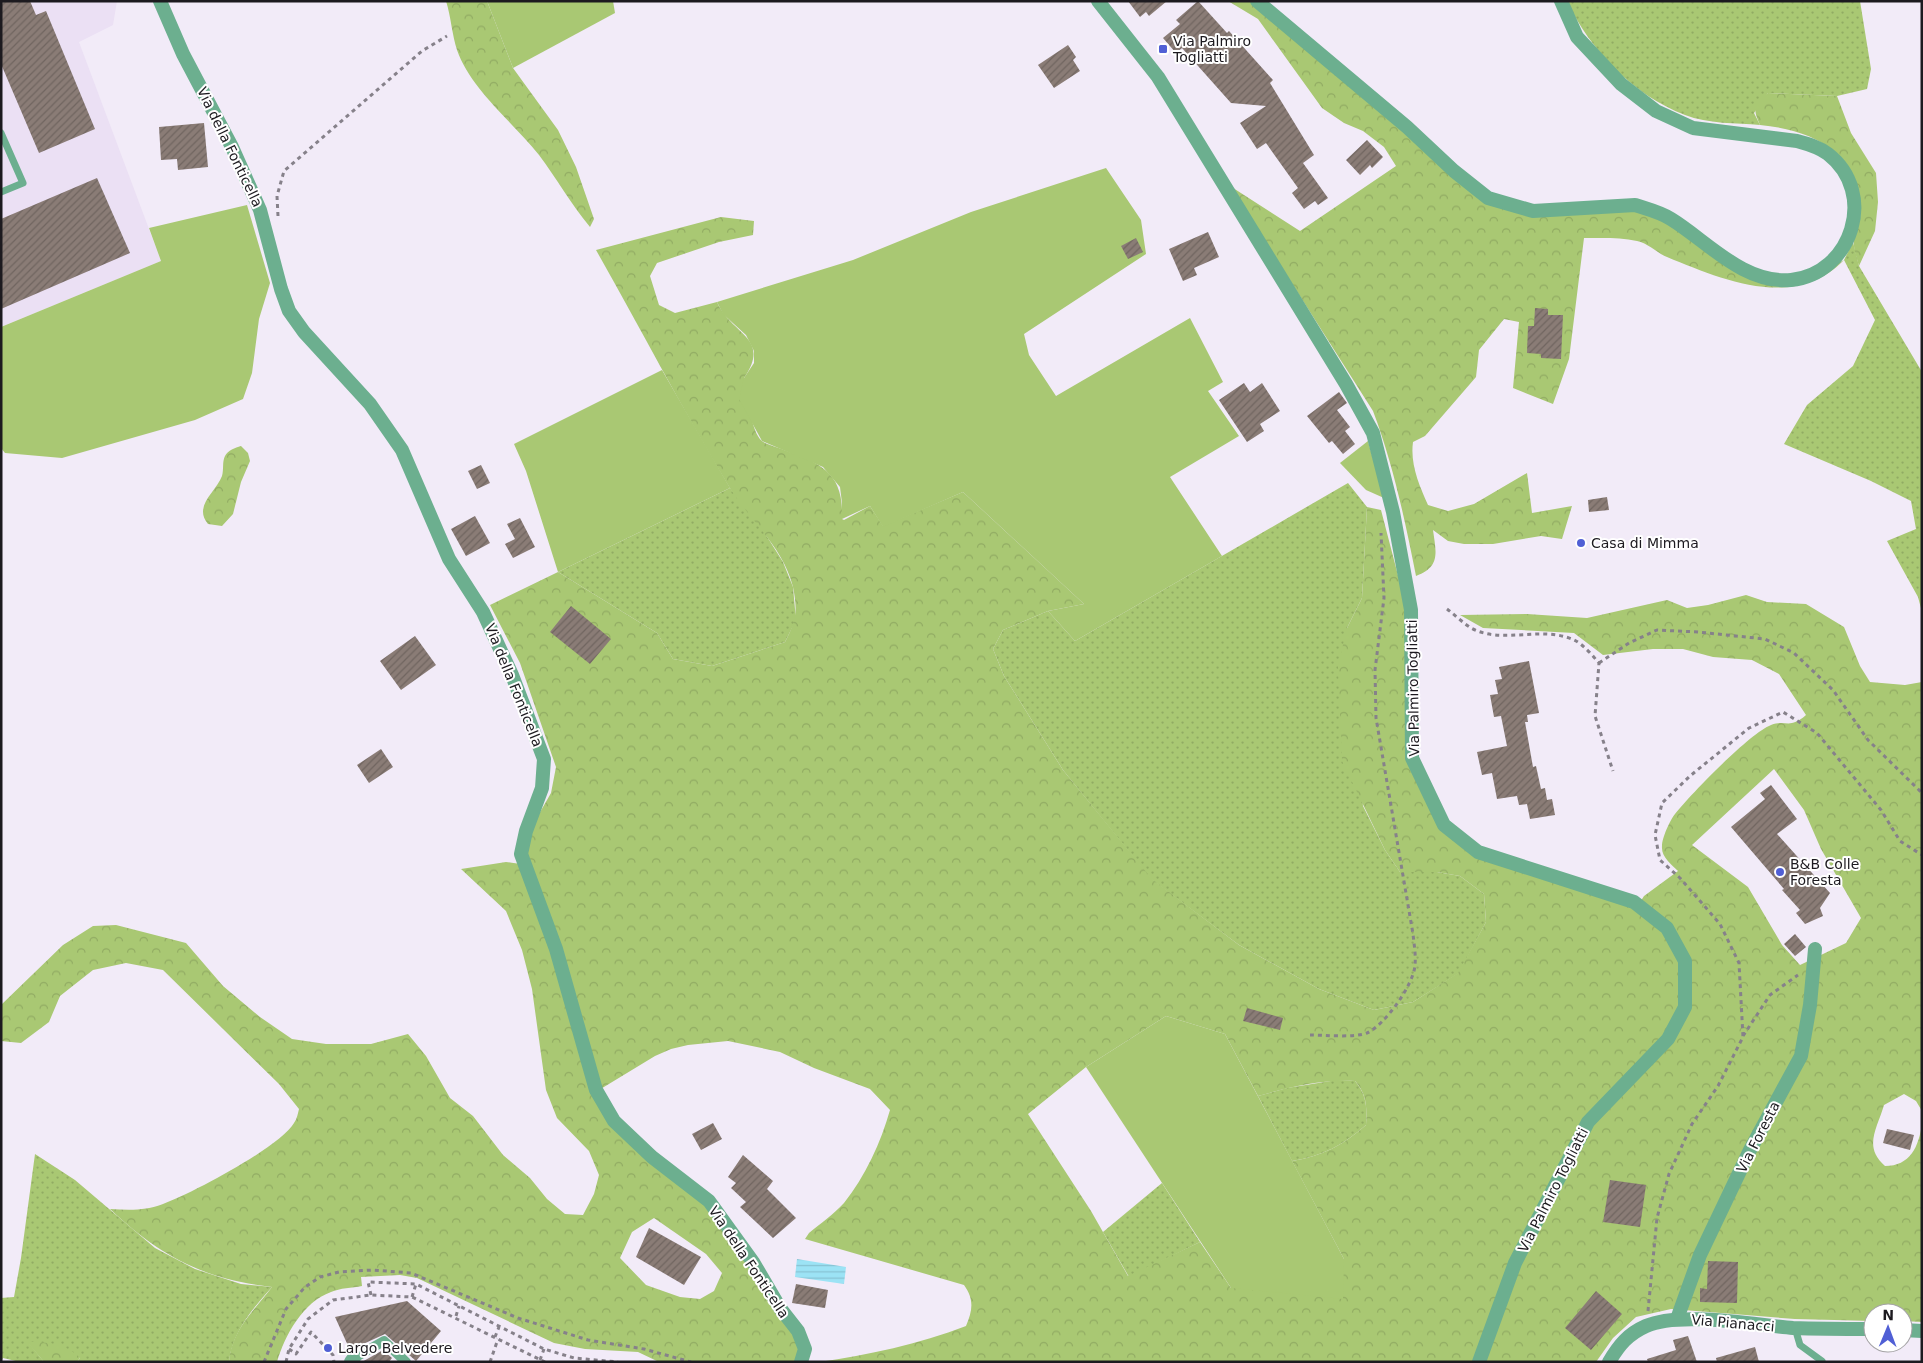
<svg xmlns="http://www.w3.org/2000/svg" width="1923" height="1363" font-family="'DejaVu Sans',sans-serif">
<style>
.built{fill:#ebe0f4}
.grass{fill:url(#grass-dots)}
.forest{fill:url(#forest-crowns);fill-rule:evenodd}
.garden{fill:#a9c873}
.water{fill:url(#water-rules)}
.building{fill:url(#building-hatch)}
.lines{fill:none;stroke-linecap:round;stroke-linejoin:round}
.path{stroke:#86818a;stroke-width:3;stroke-dasharray:4 4;stroke-linecap:butt}
.service{stroke:#6caf8f;stroke-width:7}
.pedestrian{stroke:#6caf8f;stroke-width:10}
.minor{stroke:#6caf8f;stroke-width:14}
.tertiary{stroke:#6caf8f;stroke-width:14}
.poi-dot{fill:#505fd5;stroke:#fff;stroke-width:2}
.labels{text-anchor:middle;dominant-baseline:central;stroke-width:4;stroke-linejoin:round;paint-order:stroke}
.poi-label{font-size:14px;fill:#1c1a1f;stroke:#fff;text-anchor:start}
.street-label{font-size:14px;fill:#1c1a1f;stroke:#fff}
</style>
<defs>
<pattern id="grass-dots" width="8" height="8" patternUnits="userSpaceOnUse" patternTransform="scale(1.25)"><rect width="8" height="8" fill="#a9c873"/><path d="M2 2h.1M6 6h.1" fill="none" stroke="#91ab63" stroke-width="1.8" stroke-linecap="round"/></pattern>
<pattern id="forest-crowns" width="20" height="18" patternUnits="userSpaceOnUse" patternTransform="scale(1.25)"><rect width="20" height="18" fill="#a9c873"/><path d="M2 6a3 3 0 1 1 6 0M12 15a3 3 0 1 1 6 0" fill="none" stroke="#91ab63"/></pattern>
<pattern id="water-rules" width="6" height="5" patternUnits="userSpaceOnUse" patternTransform="scale(1.25)"><rect width="6" height="5" fill="#9ce3f5"/><path d="M0 2.5h6" fill="none" stroke="#86c2d2"/></pattern>
<pattern id="building-hatch" width="6" height="6" patternUnits="userSpaceOnUse" patternTransform="scale(1.25)"><rect width="6" height="6" fill="#8a7c76"/><path d="M-1 1l2-2M0 6l6-6M5 7l2-2" fill="none" stroke="#706560"/></pattern>
</defs>
<rect width="100%" height="100%" fill="#f2ebf8"/>
<polygon class="built" points="1,1 117,1 113,25 79,42 161,261 1,327"/>
<g class="grass">
<path d="M1567,1H1860L1871,69L1867,89L1837,96L1768,93L1754,113L1760,125C1736,123 1708,124 1685,115C1633,95 1590,50 1567,1Z"/>
<polygon points="1853,242 1859,266 1922,372 1922,612 1918,597 1887,541 1916,529 1911,501 1871,481 1784,444 1807,405 1853,366 1875,320 1844,260"/>
<polygon points="1348,483 1367,507 1362,598 1347,628 1363,806 1385,850 1400,872 1437,872 1460,876 1484,894 1486,922 1459,973 1413,1002 1374,1010 1319,989 1239,945 1151,879 1063,770 1004,676 993,649 1003,630 1048,611 1075,641"/>
<polygon points="730,488 759,524 783,562 793,587 796,620 785,642 712,666 673,659 657,633 558,572"/>
<path d="M1337,1080L1355,1081C1367,1095 1367,1108 1366,1125C1345,1144 1321,1157 1292,1161L1258,1096L1287,1088Z"/>
<path d="M35,1154L75,1180L155,1248L195,1269L241,1284L272,1287C253,1308 232,1332 229,1362H77L80,1358L28,1342L44,1362H20L3,1358L1,1362V1298L14,1297L21,1258Z"/>
<polygon points="1162,1183 1200,1242 1129,1277 1103,1232"/>
</g>
<g class="forest">
<path d="M446,1H487L513,68L558,130L576,167L594,219L590,227C571,204 557,179 539,155C513,122 471,90 457,50C452,35 451,17 446,1Z"/>
<path d="M1228,1H1250L1408,134L1459,181L1530,214L1634,209L1668,223L1742,272L1814,276L1844,260C1794,311 1723,280 1667,257C1657,253 1648,243 1637,241C1620,237 1601,238 1584,238L1569,359L1553,404L1513,388L1519,322L1504,319L1479,350L1476,377L1425,436L1413,442C1410,464 1419,485 1428,505L1448,511L1474,504L1527,473L1532,513L1572,506L1562,539L1541,536L1493,544H1464L1448,541L1433,530C1436,552 1441,567 1416,576C1405,520 1393,464 1373,411L1230,186L1300,231L1396,166L1384,147L1363,131L1344,123L1322,108L1258,19Z"/>
<path d="M1768,93L1837,96L1851,133L1876,173L1878,202L1875,231L1859,266C1857,258 1853,249 1854,240C1855,233 1859,225 1860,218C1866,155 1814,130 1760,125C1752,107 1754,106 1768,93Z"/>
<path d="M721,217L754,221L753,235L719,242L657,263L650,276L659,305L675,313L717,302C731,335 772,337 744,378C747,393 751,432 762,441C767,445 778,447 784,450C823,464 844,474 842,519L844,520L870,506L883,526L963,492L1084,604L1048,611L1003,630L993,649L1004,676L1063,770L1152,879L1239,945L1319,989L1374,1010L1413,1002L1458,973L1486,922L1484,894L1460,876L1437,872H1400L1385,850L1342,761L1338,666L1347,628L1362,598L1367,507L1381,510L1407,610L1409,759L1441,827L1475,855L1637,907L1644,896L1678,871C1671,864 1661,857 1662,846C1662,838 1670,820 1675,814C1690,795 1750,733 1771,725C1786,719 1789,730 1806,715L1779,674L1752,660L1713,657L1683,649H1653L1603,655L1574,633L1483,628L1460,615L1527,614L1587,618L1667,600L1687,608L1708,605L1746,595L1767,602L1806,604L1844,627L1860,666L1870,682L1905,685L1922,682V1111L1916,1101L1904,1094L1884,1105C1877,1129 1863,1147 1885,1166C1910,1166 1919,1147 1922,1123V1322L1903,1321V1313H1873V1321L1795,1319L1671,1309L1636,1317L1613,1338L1596,1362H819C868,1355 919,1344 966,1326C973,1310 974,1299 964,1285L805,1239L809,1233C820,1224 834,1214 844,1203C865,1177 881,1142 890,1110L870,1089L814,1068L780,1052L728,1041L688,1045L671,1049L655,1056L599,1090L524,854L531,828L551,793L556,767L520,663L490,605L558,572L657,633L673,659L712,666L785,642C796,621 798,612 793,587C783,546 749,520 728,485C682,408 640,328 596,250ZM1774,769L1804,810L1821,849L1861,918L1846,943L1800,965L1782,945L1748,887L1692,845ZM1166,1016L1225,1034L1258,1096C1290,1087 1322,1079 1355,1081C1367,1094 1367,1108 1366,1125C1345,1144 1321,1157 1292,1161L1344,1259L1231,1288L1200,1242L1128,1276L1091,1211L1028,1114L1086,1067Z"/>
<path d="M241,446L248,453L250,461L241,482L233,514L222,526L208,524C193,506 216,492 222,476C224,469 222,462 225,456C228,450 235,448 241,446Z"/>
<path d="M506,862L521,864L555,954L593,1091L707,1204L795,1332L808,1362H659L638,1352L585,1349L554,1343L417,1278L400,1275L361,1277L362,1286C352,1288 340,1288 331,1292C303,1302 285,1335 277,1362H229C232,1329 254,1311 272,1287C203,1279 160,1256 110,1209C128,1210 146,1211 163,1204C191,1194 280,1147 294,1123C297,1119 298,1113 299,1109L279,1084L163,970L126,963L93,970L60,996L49,1022L21,1043L1,1041V1005L63,945L93,926L116,925L186,943L223,986L260,1017L292,1039L326,1044H371L408,1034L426,1056L450,1098L473,1116L503,1155L530,1178L547,1199L565,1214L583,1215L594,1194L599,1175L589,1151L557,1118L546,1090L532,989L522,950L506,911L461,869ZM654,1218L706,1254L722,1273L714,1291L700,1299L680,1297L646,1285L620,1258L632,1232Z"/>
<path d="M27,1342C48,1342 65,1343 80,1358L77,1362H44Z"/>
</g>
<g class="garden">
<polygon points="487,1 613,1 615,13 513,68"/>
<polygon points="1106,168 1141,220 1146,254 1024,334 1029,355 1056,396 1190,318 1223,382 1208,391 1239,436 1170,477 1222,556 1075,641 1048,611 1084,604 963,492 883,527 870,506 842,519 842,503 840,487 823,467 762,441 739,399 744,378 754,363 754,351 746,335 723,314 717,302 853,260 971,212"/>
<polygon points="247,205 270,283 259,319 252,373 243,399 195,420 62,458 5,453 1,448 1,327 161,261 149,228"/>
<polygon points="662,370 730,488 558,572 526,471 514,444"/>
<polygon points="1368,441 1384,498 1366,490 1340,463"/>
<polygon points="1166,1016 1225,1034 1344,1259 1343,1299 1231,1288 1086,1067"/>
</g>
<polygon class="water" points="797,1259 846,1267 844,1284 795,1277"/>
<g class="building">
<polygon points="1,1 30,1 36,15 46,11 95,129 39,153 1,64"/>
<polygon points="1128,1 1167,1 1149,16 1146,12 1140,17"/>
<polygon points="1198,1 1227,33 1229,31 1273,80 1270,83 1314,155 1303,163 1328,198 1318,205 1315,201 1304,209 1292,193 1298,188 1266,143 1257,149 1240,123 1266,106 1231,103 1182,48 1176,53 1163,38 1180,24 1176,20"/>
<polygon points="1068,45 1076,57 1073,60 1080,71 1054,88 1038,65"/>
<polygon points="204,123 208,167 178,170 177,159 161,160 159,127"/>
<polygon points="1367,140 1383,157 1372,168 1370,165 1360,175 1346,160"/>
<polygon points="97,178 130,253 1,309 1,219"/>
<polygon points="1208,232 1219,257 1194,268 1197,275 1183,281 1169,249"/>
<polygon points="1136,238 1143,252 1128,259 1121,246"/>
<polygon points="1535,308 1548,309 1548,315 1563,315 1561,359 1541,358 1541,354 1527,353 1528,326 1534,326"/>
<polygon points="1244,383 1250,392 1262,383 1280,411 1260,424 1264,431 1247,442 1219,400"/>
<polygon points="1339,392 1347,403 1337,410 1350,427 1345,431 1355,444 1343,454 1332,441 1329,443 1307,416"/>
<polygon points="481,465 490,483 477,489 468,471"/>
<polygon points="1607,497 1609,510 1589,512 1588,500"/>
<polygon points="475,516 490,543 466,556 451,529"/>
<polygon points="520,518 535,547 513,558 505,544 515,539 507,524"/>
<polygon points="571,606 611,639 590,664 550,632"/>
<polygon points="415,636 436,665 401,690 380,661"/>
<polygon points="1529,661 1539,713 1527,715 1528,722 1525,722 1533,767 1536,766 1541,789 1545,788 1547,800 1552,799 1555,815 1530,819 1527,804 1519,805 1517,796 1497,799 1492,773 1482,775 1477,752 1507,746 1501,716 1494,717 1490,695 1498,694 1495,680 1502,679 1499,667"/>
<polygon points="381,749 393,767 369,783 357,765"/>
<polygon points="1771,785 1797,819 1777,834 1830,893 1820,908 1823,916 1805,924 1796,913 1800,910 1782,890 1784,889 1731,827 1765,799 1760,793"/>
<polygon points="1795,934 1806,947 1795,956 1784,944"/>
<polygon points="1247,1008 1283,1018 1280,1030 1243,1021"/>
<polygon points="713,1123 722,1139 701,1150 692,1134"/>
<polygon points="1887,1129 1914,1135 1910,1150 1883,1143"/>
<polygon points="743,1155 773,1181 767,1189 796,1218 773,1238 740,1207 746,1202 731,1188 736,1183 728,1177"/>
<polygon points="1610,1180 1646,1185 1640,1227 1603,1222"/>
<polygon points="649,1228 701,1257 684,1285 636,1257"/>
<polygon points="1708,1261 1738,1262 1737,1303 1700,1302 1700,1288 1707,1289"/>
<polygon points="796,1284 828,1290 825,1308 792,1303"/>
<polygon points="1596,1291 1622,1314 1591,1350 1565,1328"/>
<polygon points="407,1301 441,1331 416,1361 385,1334 350,1350 335,1317"/>
<polygon points="1688,1336 1697,1362 1648,1362 1647,1359 1676,1350 1673,1340"/>
<polygon points="1755,1347 1759,1362 1717,1362 1716,1358"/>
<polygon points="383,1350 392,1358 389,1362 362,1362"/>
</g>
<g class="lines">
<g class="path">
<polyline points="278,216 277,196 284,171 422,51 447,36"/>
<path d="M1447,609C1455,615 1463,623 1471,628C1502,645 1542,625 1574,640C1583,644 1592,655 1599,663L1595,716L1613,771"/>
<polyline points="1599,663 1629,643 1657,630 1698,632 1765,639 1794,653 1833,690 1868,740 1922,793"/>
<path d="M1310,1035C1324,1035 1355,1038 1367,1033C1385,1025 1414,984 1415,965C1416,955 1414,944 1413,934L1376,718L1375,670L1384,598L1381,533"/>
<polyline points="1743,1036 1770,995 1798,975"/>
<polyline points="371,1295 368,1282 416,1284 544,1349 574,1358 618,1362"/>
<polyline points="412,1297 416,1284"/>
<polyline points="1648,1311 1657,1218 1669,1174 1692,1124 1718,1086 1743,1037 1739,963 1720,924 1680,878 1660,860 1655,835 1662,803 1690,776 1749,728 1783,712 1817,733 1881,810 1900,841 1922,855"/>
<polyline points="456,1316 459,1306"/>
<polyline points="495,1337 499,1327"/>
<polyline points="289,1349 296,1354 311,1332 333,1355 334,1362"/>
<polyline points="540,1360 544,1349"/>
<polyline points="264,1362 286,1309 305,1287 320,1277 339,1272 373,1270 411,1273 518,1318 588,1340 644,1349 691,1362"/>
<polyline points="286,1362 289,1349 308,1319 333,1300 371,1295 412,1297 545,1362"/>
<polyline points="490,1362 498,1339"/>
</g>
<g class="service">
<polyline points="1,133 23,183 1,192"/>
<polyline points="1795,1328 1800,1345 1822,1361"/>
</g>
<polyline class="pedestrian" points="354,1358 384,1341 406,1362"/>
<g class="minor">
<polyline points="160,1 183,54 232,147 260,210 281,289 289,311 304,332 370,404 402,450 449,559 483,612 512,675 544,759 542,788 526,831 521,854 556,949 596,1090 614,1121 652,1157 709,1201 753,1262 780,1308 798,1331 805,1349 801,1362"/>
<polyline points="1677,1319 1700,1255 1750,1150 1801,1056 1810,1005 1815,949"/>
<polyline points="1903,1330 1922,1331"/>
<polyline points="351,1362 354,1358"/>
<path d="M1609,1362C1619,1345 1628,1334 1646,1326C1680,1311 1755,1325 1793,1328C1820,1329 1846,1329 1873,1329"/>
</g>
<g class="tertiary">
<polyline points="1098,1 1158,77 1346,384 1373,433 1393,512 1411,610 1412,758 1444,825 1478,852 1634,902 1667,928 1685,961 1685,1007 1668,1039 1588,1122 1515,1263 1479,1362"/>
<path d="M1257,1L1407,127L1454,171L1488,198L1533,211L1635,205C1647,209 1660,212 1671,219C1707,241 1743,284 1791,280C1852,274 1878,193 1828,154C1819,147 1808,144 1797,141L1693,128L1656,111L1621,84L1577,37L1561,1"/>
</g>
</g>
<g class="poi-dot">
<rect x="1158" y="44" width="10" height="10" rx="2.5"/>
<circle cx="1581" cy="543" r="5"/>
<circle cx="1780" cy="872" r="5"/>
<circle cx="328" cy="1348" r="5"/>
</g>
<g class="labels">
<g class="poi-label">
<text x="1173" y="41">Via Palmiro<tspan x="1173" dy="16">Togliatti</tspan></text>
<text x="1591" y="543">Casa di Mimma</text>
<text x="1790" y="864">B&amp;B Colle<tspan x="1790" dy="16">Foresta</tspan></text>
<text x="338" y="1348">Largo Belvedere</text>
</g>
<g class="street-label">
<text transform="translate(230 147) rotate(64)">Via della Fonticella</text>
<text transform="translate(514 685) rotate(68)">Via della Fonticella</text>
<text transform="translate(1413 688) rotate(-91)">Via Palmiro Togliatti</text>
<text transform="translate(1758 1137) rotate(-63)">Via Foresta</text>
<text transform="translate(1553 1190) rotate(-63)">Via Palmiro Togliatti</text>
<text transform="translate(749 1262) rotate(56)">Via della Fonticella</text>
<text transform="translate(1733 1323) rotate(5)">Via Pianacci</text>
</g>
</g>
<rect width="1923" height="1363" fill="none" stroke="#1c1a1f" stroke-width="5"/>
<g transform="translate(1888 1328) rotate(1)"><circle r="24" fill="#ffffff" stroke="#a4a3a5"/>
<path d="M0-4L9 19L0 12L-9 19Z" fill="#505fd5"/>
<text y="-8" font-size="14" font-weight="bold" text-anchor="middle" fill="#1c1a1f">N</text>
</g>
</svg>
